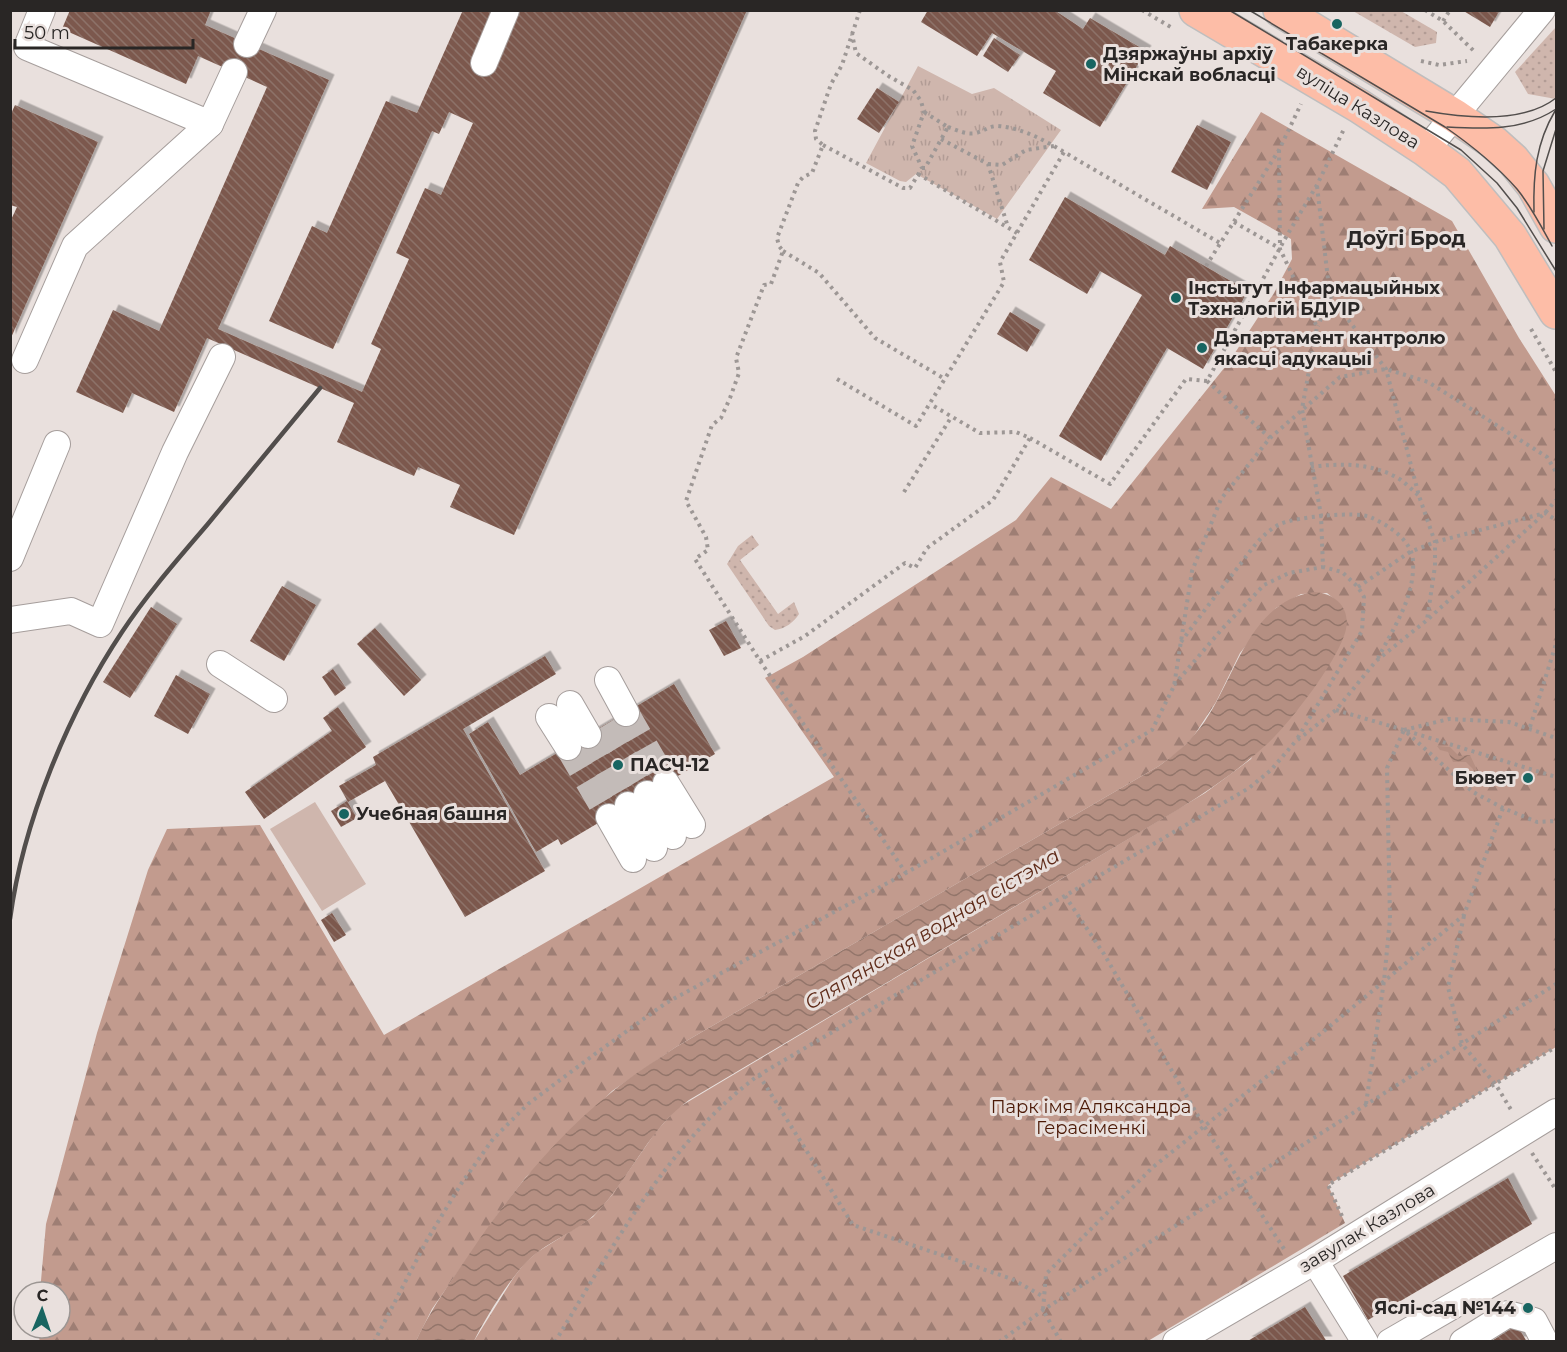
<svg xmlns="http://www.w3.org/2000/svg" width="1567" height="1352" font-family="Montserrat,sans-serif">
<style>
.grass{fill:url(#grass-dots)}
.forest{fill:url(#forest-firs)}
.park{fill:url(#park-tufts)}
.pitch{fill:#cfb6ad}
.water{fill:url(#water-waves)}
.building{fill:url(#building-back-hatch);filter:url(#shadow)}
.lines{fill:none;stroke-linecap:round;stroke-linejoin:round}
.minor-tunnel{stroke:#c3bbb8;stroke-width:26;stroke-dasharray:26 13;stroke-linecap:butt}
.minor-casing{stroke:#a69e9c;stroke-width:28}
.major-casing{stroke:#bfbebe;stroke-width:36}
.path{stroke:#9d9795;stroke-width:4;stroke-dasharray:3 4.5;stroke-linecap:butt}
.minor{stroke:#fff;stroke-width:26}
.major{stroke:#fdbda7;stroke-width:33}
.tram{stroke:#524e4c;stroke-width:1.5}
.rail{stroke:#524e4c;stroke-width:4.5}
.poi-dot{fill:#186561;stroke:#e9e0dd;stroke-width:2}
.labels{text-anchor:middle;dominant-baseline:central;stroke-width:6;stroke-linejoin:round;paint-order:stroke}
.poi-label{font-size:18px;font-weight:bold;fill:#292625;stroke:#e9e0dd;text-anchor:start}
.street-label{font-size:18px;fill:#292625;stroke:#e9e0dd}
.park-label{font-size:18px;fill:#4c1a07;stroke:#e9e0dd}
.neighbourhood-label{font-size:20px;font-weight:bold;fill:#292625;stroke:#e9e0dd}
.water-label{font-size:20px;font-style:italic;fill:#5f2b19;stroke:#e9e0dd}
</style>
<defs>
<pattern id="grass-dots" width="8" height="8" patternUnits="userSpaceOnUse" patternTransform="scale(1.5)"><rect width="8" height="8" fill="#cfb6ad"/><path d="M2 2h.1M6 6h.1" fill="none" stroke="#b29c95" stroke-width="1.8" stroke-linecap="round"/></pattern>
<pattern id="forest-firs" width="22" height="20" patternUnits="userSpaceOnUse" patternTransform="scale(1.5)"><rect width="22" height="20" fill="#c29b8e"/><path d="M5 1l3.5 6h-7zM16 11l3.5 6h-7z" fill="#9e7e74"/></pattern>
<pattern id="park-tufts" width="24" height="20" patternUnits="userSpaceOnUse" patternTransform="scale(1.5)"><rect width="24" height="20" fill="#cfb6ad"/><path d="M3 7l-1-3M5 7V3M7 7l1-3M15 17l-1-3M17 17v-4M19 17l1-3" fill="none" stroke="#b29c95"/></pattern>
<pattern id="water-waves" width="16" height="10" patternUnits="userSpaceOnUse" patternTransform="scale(1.5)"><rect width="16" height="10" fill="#b58f82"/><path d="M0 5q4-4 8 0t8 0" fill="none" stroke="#93756a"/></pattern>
<pattern id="building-back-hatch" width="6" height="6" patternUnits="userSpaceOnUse" patternTransform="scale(1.5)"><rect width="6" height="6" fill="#7c594d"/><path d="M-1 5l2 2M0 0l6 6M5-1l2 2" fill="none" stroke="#8d7269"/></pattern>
<filter id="shadow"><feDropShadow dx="5.5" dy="-5.5" stdDeviation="0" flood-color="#0004"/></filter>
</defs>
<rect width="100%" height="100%" fill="#e9e0dd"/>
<g class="grass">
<polygon points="1353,11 1401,11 1437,32 1436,43 1415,47"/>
<polygon points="1556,27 1556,99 1528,94 1515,72"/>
<path d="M752,535L759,545L740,560L778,614L794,602L799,614C794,622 785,629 775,630L769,626L727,564L738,546Z"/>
</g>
<polygon class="forest" points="1261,112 1452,221 1519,338 1556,396 1556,1047 1328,1185 1345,1223 1148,1341 474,1341 514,1277 524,1264 536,1253 593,1217 612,1195 655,1133 676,1109 1205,793 1251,759 1339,603 1327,593 1301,594 1276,608 1240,653 1216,702 1193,737 1178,752 1159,766 676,1047 612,1091 526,1177 500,1211 432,1309 416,1341 40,1342 37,1328 60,1328 60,1292 40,1292 46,1224 97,1033 148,870 167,829 260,825 384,1035 834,777 765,678 803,657 1016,520 1051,477 1111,509 1229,362 1274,293 1292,259 1291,239 1234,207 1202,209"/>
<polygon class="park" points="918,66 972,94 994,88 1061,130 997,219 916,174 906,182 900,181 866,163"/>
<polygon class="pitch" points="315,802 366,884 322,911 270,829"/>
<g class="water">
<path d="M1315,592C1339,594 1353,612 1344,636C1334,665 1290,723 1267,744C1240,769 1211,789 1179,809L689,1100C650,1128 633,1172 602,1207C584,1228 559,1236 538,1252C516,1267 486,1317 474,1341H416C430,1311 449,1284 468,1256C509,1195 554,1138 612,1092C632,1075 654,1062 676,1047L1159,766C1177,753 1192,740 1205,721C1236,676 1250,600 1315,592Z"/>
<polygon points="1437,746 1450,747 1459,756 1470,755 1477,770 1475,771 1466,762 1453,762 1448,752 1440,750"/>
</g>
<g class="building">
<polygon points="70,10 211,10 205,25 329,80 218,329 362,392 381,349 371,344 409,259 396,253 425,188 441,195 473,123 449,112 439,134 432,131 333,349 269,321 312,226 327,233 386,101 417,113 463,10 747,10 514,535 450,507 460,485 418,467 414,476 337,442 354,403 207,338 174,412 132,393 123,413 76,392 113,310 159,331 267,87 198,56 186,84 62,29"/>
<polygon points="928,10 1054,10 1083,29 1090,18 1146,51 1100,127 1043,93 1056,71 992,33 977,56 921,22"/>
<polygon points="1462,10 1500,10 1490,27"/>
<polygon points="994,38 1020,55 1008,72 983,56"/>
<polygon points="877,88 899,102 879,133 857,119"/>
<polygon points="15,105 98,142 10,340 10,222 17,207 10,205 10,116"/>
<polygon points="1197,125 1231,142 1207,190 1171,172"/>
<polygon points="1065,197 1165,255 1170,246 1248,291 1203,369 1167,348 1101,461 1059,436 1142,295 1100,271 1087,294 1029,260"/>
<polygon points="1010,312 1040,330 1027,352 997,334"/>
<polygon points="282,586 316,605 284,661 250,641"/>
<polygon points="151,607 177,624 130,698 103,682"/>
<polygon points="726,621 741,648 724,656 709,630"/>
<polygon points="375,628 421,680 404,696 357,644"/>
<polygon points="545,656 556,674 463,729 545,871 465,917 385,781 348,802 339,786 376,765 373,757"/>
<polygon points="333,669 346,688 335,696 322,677"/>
<polygon points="176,675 210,694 188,734 154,716"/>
<polygon points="674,684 715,754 561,845 558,839 536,852 469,734 488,722 520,775"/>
<polygon points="338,707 366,747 264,819 245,792 332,731 323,718"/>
<polygon points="347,801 357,818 341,827 331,811"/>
<polygon points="332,913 346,935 334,942 321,920"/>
<polygon points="1508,1178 1532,1224 1368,1320 1343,1276"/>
<polygon points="1305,1307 1327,1342 1246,1342"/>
<polygon points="1517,1325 1527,1342 1490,1342"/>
</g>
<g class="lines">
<g class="minor-tunnel">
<polyline points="626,713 666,783"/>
<polyline points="605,725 647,794"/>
<polyline points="588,735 628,805"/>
<polyline points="568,747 609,817"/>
</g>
<g class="minor-casing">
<g id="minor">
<polyline points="42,10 27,47 210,124 234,72"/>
<polyline points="247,44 263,10"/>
<polyline points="484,63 506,10"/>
<polyline points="1426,150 1542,10"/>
<polyline points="25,360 75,246 210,124"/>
<polyline points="10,558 57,444"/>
<polyline points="10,620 71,611 100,624 175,452 222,357"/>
<polyline points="220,664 274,699"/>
<polyline points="608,680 626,713"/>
<polyline points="570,704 588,735"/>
<polyline points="549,717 568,747"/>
<polyline points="666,783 692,825"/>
<polyline points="647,794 673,836"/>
<polyline points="628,805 654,848"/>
<polyline points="609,817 633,859"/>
<polyline points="1315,1261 1365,1342"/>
<polyline points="1176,1342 1315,1261 1556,1112"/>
<polyline points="1390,1342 1556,1246"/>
<polyline points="1463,1342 1508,1314 1534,1321 1545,1342"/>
</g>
</g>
<g class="major-casing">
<g id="major">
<polyline points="1196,10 1359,106 1426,150 1457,173 1510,236 1556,312"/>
<polyline points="1280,10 1455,116 1493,142 1513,160 1533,185 1556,226"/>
</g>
</g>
<g class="path">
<polyline points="860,10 842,65 831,84 815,131 816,139 823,145 812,173 803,177 798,183 777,238 779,246 783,251 771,284 764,285 736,358 739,373 730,398 721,418 712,425 686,501 706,537 708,550 695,559 760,661 906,873"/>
<polyline points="1142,10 1174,29"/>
<polyline points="1425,10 1443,21 1475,52"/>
<polyline points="1056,12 1056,10"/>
<polyline points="1443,21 1450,10"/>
<polyline points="1421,61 1439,65 1467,61"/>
<path d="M948,127C957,130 966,135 976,133C984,131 989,126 998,126C1022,128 1044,140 1064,152"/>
<polyline points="941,139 988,164 1008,227"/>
<polyline points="823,145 903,188 910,188 922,168 912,146 924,112 921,101 913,90 890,77 856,53 852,34"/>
<polyline points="1279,150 1280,249 1317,327 1302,409 1321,515 1323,567 1342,572 1358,587 1364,597 1362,631 1297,739"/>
<polyline points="988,164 1002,165 1026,150 1054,146"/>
<polyline points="922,168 925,168 948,127 924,112"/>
<polyline points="918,174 1017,233"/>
<polyline points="1317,186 1330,296 1318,326"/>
<polyline points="1234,222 1279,248"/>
<polyline points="783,251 819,273 875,338 945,379"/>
<polyline points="1206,266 1279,150 1301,104"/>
<polyline points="1330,296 1386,369 1419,496 1435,542 1435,566 1427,620"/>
<polyline points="1531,329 1556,372"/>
<polyline points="837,379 916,426 1004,282 1000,262 1064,152 1220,243"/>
<polyline points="1207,381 1270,438"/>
<polyline points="1030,438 1110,484 1186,379 1207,381 1286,237 1317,185 1344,129"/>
<path d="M1311,467C1340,463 1370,463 1396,477C1404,481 1411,489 1418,495"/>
<polyline points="904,492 952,416"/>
<polyline points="1358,587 1410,552 1435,542 1545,513 1556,520"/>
<path d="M1181,642C1200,616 1219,591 1239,566C1251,550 1262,533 1280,524C1296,517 1355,511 1370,517C1388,525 1412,540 1413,561C1415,597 1394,627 1378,658"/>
<polyline points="760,661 805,636 905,563 915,568 927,548 993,500 1030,438 1016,432 980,433 930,404"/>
<polyline points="1174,685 1222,629 1264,585 1289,573 1323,567"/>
<polyline points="1336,710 1404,730 1473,792 1503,808 1537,822 1556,821"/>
<polyline points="1530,727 1556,644"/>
<polyline points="1404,730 1449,719 1509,722 1556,738"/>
<polyline points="1407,731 1556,777"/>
<polyline points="1065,896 1104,954 1204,1126 1286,1252"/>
<polyline points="1464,916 1448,987 1462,1044 1496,1085 1513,1113"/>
<polyline points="759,1075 853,1225 1012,1279 1044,1297"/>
<polyline points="1366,1104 1384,981 1390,919 1387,768 1404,730"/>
<polyline points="1532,1153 1556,1190"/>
<polyline points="1342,1216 1328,1185 1556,1047"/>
<polyline points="374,1342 427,1240 461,1184 493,1139 528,1104 599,1051 666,1003 906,873 1152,730 1174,686 1192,571 1221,499 1270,438 1340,377 1386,369 1428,382 1547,457 1556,472"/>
<path d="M555,1342C612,1248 669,1141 759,1075L1249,788L1271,770L1295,742L1336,710L1376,661L1426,621L1545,513L1556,500"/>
<polyline points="999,1342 1043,1310 1556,984"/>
<polyline points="1061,1342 1043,1310 1046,1274 1153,1167 1324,1031 1464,915 1503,808"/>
</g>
<use href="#minor" class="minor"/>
<use href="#major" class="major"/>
<g class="tram">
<polyline points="1229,10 1461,150 1497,183 1517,208 1556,271"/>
<path d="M1249,10L1445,127C1471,145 1496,165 1517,189C1531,206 1541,226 1552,246"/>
<path d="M1426,111C1465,118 1523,124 1556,98"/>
<path d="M1447,127C1485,129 1523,131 1556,109"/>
<path d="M1534,212C1533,175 1536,143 1555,111"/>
<polyline points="1544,229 1543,171 1556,129"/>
</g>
<path class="rail" d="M10,919C23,822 68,713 122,632C147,594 178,559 207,525C245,479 283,433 320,388"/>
</g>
<g class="poi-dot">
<circle cx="1337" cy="24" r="6"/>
<circle cx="1091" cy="64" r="6"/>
<circle cx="1176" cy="298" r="6"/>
<circle cx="1202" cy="348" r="6"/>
<circle cx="618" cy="765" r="6"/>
<circle cx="1528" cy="778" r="6"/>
<circle cx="344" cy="814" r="6"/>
<circle cx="1528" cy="1308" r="6"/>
</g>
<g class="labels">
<g class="poi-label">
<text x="1337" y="44" text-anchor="middle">Табакерка</text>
<text x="1103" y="54">Дзяржаўны архіў<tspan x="1103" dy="21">Мінскай вобласці</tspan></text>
<text x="1188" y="288">Інстытут Інфармацыйных<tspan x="1188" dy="21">Тэхналогій БДУІР</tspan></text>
<text x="1214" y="338">Дэпартамент кантролю<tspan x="1214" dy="21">якасці адукацыі</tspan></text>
<text x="630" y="765">ПАСЧ-12</text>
<text x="1516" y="778" text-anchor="end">Бювет</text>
<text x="356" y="814">Учебная башня</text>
<text x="1516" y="1308" text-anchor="end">Яслі-сад №144</text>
</g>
<g class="street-label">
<text transform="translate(1358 107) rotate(32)">вуліца Казлова</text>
<text transform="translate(1367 1228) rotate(-31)">завулак Казлова</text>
</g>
<g class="park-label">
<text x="1091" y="1107">Парк імя Аляксандра<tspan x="1091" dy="21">Герасіменкі</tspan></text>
</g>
<g class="neighbourhood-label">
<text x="1406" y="238">Доўгі Брод</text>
</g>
<g class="water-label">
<text transform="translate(932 929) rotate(-31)">Сляпянская водная сістэма</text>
</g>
</g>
<rect width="1567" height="1352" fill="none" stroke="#292625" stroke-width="24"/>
<g transform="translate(42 1310) rotate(2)"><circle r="28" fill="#e9e0dd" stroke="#9c9693" stroke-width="1.5"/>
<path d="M0-4.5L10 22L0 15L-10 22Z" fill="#186561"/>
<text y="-9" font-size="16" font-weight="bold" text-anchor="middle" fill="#292625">С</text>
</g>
<path d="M15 39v9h178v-9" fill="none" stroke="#292625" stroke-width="3"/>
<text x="24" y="39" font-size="18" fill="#292625" stroke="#e9e0dd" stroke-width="4.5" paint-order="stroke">50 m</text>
</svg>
